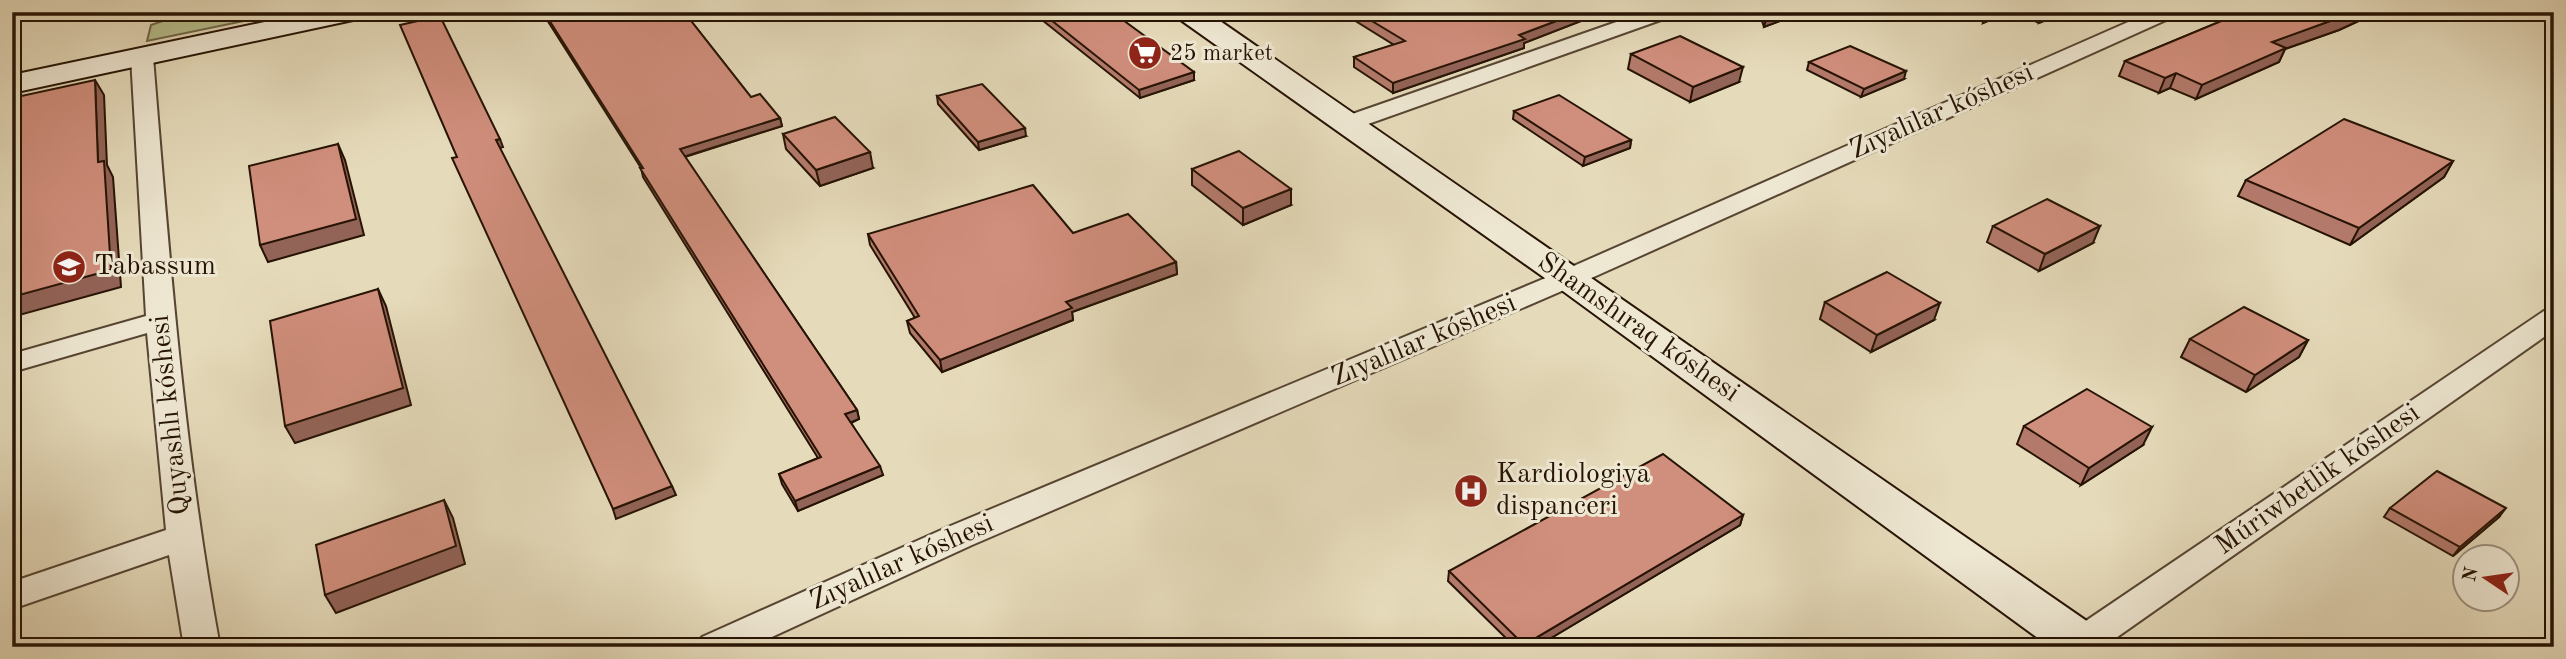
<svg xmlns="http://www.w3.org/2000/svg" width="2566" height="659" font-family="'Old Standard TT',serif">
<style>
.green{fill:#b7be8d;stroke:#6e6848;stroke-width:2}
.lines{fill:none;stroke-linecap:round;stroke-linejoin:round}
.street-casing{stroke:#564532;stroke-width:4}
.secondary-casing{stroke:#261304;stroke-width:4}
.street{fill:#eee7d2;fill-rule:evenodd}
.secondary{fill:#eee7d2;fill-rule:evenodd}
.rail{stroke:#261304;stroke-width:4.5;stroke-dasharray:10 10;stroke-linecap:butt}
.wall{fill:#b37a6b;stroke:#261304;stroke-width:2}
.shaded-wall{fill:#926357;stroke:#261304;stroke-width:2}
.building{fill:#d08e7c;stroke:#261304;stroke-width:2}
.labels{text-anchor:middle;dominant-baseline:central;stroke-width:6;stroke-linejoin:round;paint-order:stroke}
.far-poi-label{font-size:23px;fill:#261304;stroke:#eee7d2;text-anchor:start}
.street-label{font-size:28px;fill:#261304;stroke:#eee7d2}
.poi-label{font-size:28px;fill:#261304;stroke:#eee7d2;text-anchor:start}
</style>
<rect width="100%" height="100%" fill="#e5daba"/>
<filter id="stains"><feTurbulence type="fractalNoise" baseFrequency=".00286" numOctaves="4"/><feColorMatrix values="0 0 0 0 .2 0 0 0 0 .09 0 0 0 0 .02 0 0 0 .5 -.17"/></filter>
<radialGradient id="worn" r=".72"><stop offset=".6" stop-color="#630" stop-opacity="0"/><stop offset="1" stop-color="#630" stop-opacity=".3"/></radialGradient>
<polygon class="green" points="189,12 288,12 147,41 151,25"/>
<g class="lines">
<g class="street-casing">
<g id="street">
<polygon points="1645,12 1675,12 1672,16 1354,129 1338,129 1335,124 1338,119"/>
<polygon points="2151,12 2178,12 2175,16 1578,284 972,545 750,647 697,647 702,637 948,527 1560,272"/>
<path d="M142,51L149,53L153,57C169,255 184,452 220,647H184L169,555L12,609V582L166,530L147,333L12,372V354L146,316L131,57L135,53Z"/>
<polygon points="2554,309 2554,330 2103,647 2065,647 2063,643 2068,633 2544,311"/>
</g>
</g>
<g class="secondary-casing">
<g id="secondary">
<polygon points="312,12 367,12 363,18 353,20 12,93 12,75"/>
<polygon points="1174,12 1207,12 2104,633 2112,647 2050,647 1556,286 1178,18"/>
</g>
</g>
<use href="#street" class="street"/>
<use href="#secondary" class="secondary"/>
<polyline class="rail" points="12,13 17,12"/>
</g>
<g class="wall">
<polygon points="542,12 684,12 751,97 780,118 782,126 685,157 857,410 859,419 851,423 883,475 798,511 782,484 779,474 818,458 643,177 641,168"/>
<polygon points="1032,12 1112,12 1194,80 1140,98"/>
<polygon points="1341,12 1453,12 1464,19 1482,12 1604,12 1524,43 1524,48 1393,93 1354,67 1354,57 1394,45"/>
<polygon points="1759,12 1804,12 1764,27"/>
<polygon points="1979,12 2009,12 1983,23"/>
<polygon points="2013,12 2066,12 2039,23"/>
<polygon points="2243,12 2378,12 2339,30 2285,49 2279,62 2196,99 2170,88 2159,93 2119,76 2125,61"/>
<polygon points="1631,54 1739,82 1690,102 1628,69"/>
<polygon points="1809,62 1904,79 1861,97 1807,70"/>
<polygon points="937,96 1026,136 979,150 938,104"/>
<polygon points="1514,111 1631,140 1630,148 1583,166 1513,119"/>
<polygon points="783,134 873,168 820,186 786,149"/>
<polygon points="2453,161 2444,177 2350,245 2238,196 2246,180"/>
<polygon points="1192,169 1291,205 1243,225 1192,185"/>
<polygon points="1993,226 2093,243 2039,271 1987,242"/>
<polygon points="1073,233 1176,262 1177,274 1072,312 1073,320 942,372 910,333 907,321 915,318 870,245 868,234"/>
<polygon points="1825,302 1934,320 1871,352 1820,319"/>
<polygon points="2190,339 2308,340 2299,357 2246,392 2181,357"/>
<polygon points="2024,426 2143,445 2081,485 2017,444"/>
<polygon points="2390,508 2499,517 2453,556 2384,517"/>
<polygon points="1743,515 1740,525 1536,647 1515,647 1448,581 1449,571"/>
</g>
<g class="shaded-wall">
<polygon points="1580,12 1604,12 1524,43 1524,48 1393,93 1393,83"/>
<polygon points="1785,12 1804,12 1764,27 1766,19"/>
<polygon points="1994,12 2009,12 1983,23 1986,16"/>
<polygon points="2050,12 2066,12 2039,23 2042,16"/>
<polygon points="2355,12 2378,12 2339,30 2285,49 2279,62 2196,99 2202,85 2272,42"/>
<polygon points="1743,67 1739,82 1690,102 1693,87"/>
<polygon points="1906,71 1904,79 1861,97 1864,89"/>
<polygon points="1194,72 1194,80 1140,98 1139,90"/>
<polygon points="2176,73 2170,88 2159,93 2165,78"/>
<polygon points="95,80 104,95 107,165 113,177 121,287 12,317 12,297 98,162"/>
<polygon points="780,118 782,126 683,157 680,149"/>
<polygon points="1025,128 1026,136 979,150 978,142"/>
<polygon points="500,139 503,147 499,148 496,140"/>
<polygon points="1631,140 1630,148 1583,166 1585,157"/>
<polygon points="338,144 345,160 364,235 268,262 260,245"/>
<polygon points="870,152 873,168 820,186 816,170"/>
<polygon points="2453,161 2444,177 2350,245 2359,228"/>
<polygon points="1291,189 1291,205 1243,225 1243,208"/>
<polygon points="2100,226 2093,243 2039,271 2045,254"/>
<polygon points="1176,262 1177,274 1072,312 1073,320 942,372 940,360 1066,302"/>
<polygon points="378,289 386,306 411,405 295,443 285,426"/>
<polygon points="1940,303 1934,320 1871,352 1877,335"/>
<polygon points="2308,340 2299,357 2246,392 2255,375"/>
<polygon points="857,410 859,419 847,424 845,414"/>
<polygon points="2152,427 2143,445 2081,485 2089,468"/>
<polygon points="880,466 883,475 798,511 795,501"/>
<polygon points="672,486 676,495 616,519 613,509"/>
<polygon points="444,500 453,518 465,564 336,613 325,595"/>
<polygon points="2506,508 2499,517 2453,556 2460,547"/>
<polygon points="1743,515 1740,525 1536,647 1524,647 1524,645"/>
</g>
<g class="building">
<polygon points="544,12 684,12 751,97 760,94 780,118 680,149 857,410 845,414 880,466 795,501 779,474 821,457 640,168 643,168"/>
<polygon points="1041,12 1112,12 1194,72 1139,90"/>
<polygon points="1357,12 1453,12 1464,19 1482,12 1580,12 1519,35 1525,39 1393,83 1354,57 1405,41"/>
<polygon points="1763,12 1785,12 1766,19"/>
<polygon points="2034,12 2050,12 2042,16"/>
<polygon points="2243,12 2355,12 2272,42 2286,48 2202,85 2176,73 2165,78 2125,61"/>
<polygon points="440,16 500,139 496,140 672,486 613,509 452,158 457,157 400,25"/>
<polygon points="1680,36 1743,67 1693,87 1631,54"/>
<polygon points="1850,46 1906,71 1864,89 1809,62"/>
<polygon points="95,80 98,162 104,161 111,270 12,297 12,98"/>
<polygon points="982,84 1025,128 978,142 937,96"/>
<polygon points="1559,95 1631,140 1585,157 1514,111"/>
<polygon points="835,117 870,152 816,170 783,134"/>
<polygon points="2344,119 2453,161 2359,228 2246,180"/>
<polygon points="338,144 356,219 260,245 249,166"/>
<polygon points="1239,151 1291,189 1243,208 1192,169"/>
<polygon points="1033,185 1073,233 1128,214 1176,262 1066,302 1072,308 940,360 907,321 919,316 868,234"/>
<polygon points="2047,199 2100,226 2045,254 1993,226"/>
<polygon points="1887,272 1940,303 1877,335 1825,302"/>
<polygon points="378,289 403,388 285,426 270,321"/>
<polygon points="2244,307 2308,340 2255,375 2190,339"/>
<polygon points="2087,389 2152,427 2089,468 2024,426"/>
<polygon points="1663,454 1743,515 1524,645 1449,571"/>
<polygon points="2437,471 2506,508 2460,547 2390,508"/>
<polygon points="444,500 456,546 325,595 316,545"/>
<polygon points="2435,642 2444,647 2430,647"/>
</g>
<defs>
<g id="supermarket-disc" transform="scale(1.75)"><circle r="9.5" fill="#8f2418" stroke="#eee7d2"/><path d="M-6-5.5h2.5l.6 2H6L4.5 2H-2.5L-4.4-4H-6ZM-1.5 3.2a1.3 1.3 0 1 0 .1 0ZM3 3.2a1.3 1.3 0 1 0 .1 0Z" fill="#fff"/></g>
<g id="school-disc" transform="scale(1.75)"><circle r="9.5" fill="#8f2418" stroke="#eee7d2"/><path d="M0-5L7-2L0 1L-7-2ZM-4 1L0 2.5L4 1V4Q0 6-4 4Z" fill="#fff"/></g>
<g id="hospital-disc" transform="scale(1.75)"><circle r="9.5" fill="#8f2418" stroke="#eee7d2"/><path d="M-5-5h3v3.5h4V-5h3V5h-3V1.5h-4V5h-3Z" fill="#fff"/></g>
</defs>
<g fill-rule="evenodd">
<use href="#supermarket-disc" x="1145" y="53"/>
<use href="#school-disc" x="69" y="267"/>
<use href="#hospital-disc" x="1471" y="491"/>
</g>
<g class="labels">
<g class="far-poi-label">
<text x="1170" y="53">25 market</text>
</g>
<g class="street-label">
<text transform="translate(1942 112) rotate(-24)">Zıyalılar kóshesi</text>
<text transform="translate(1638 328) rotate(35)">Shamshıraq kóshesi</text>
<text transform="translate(1424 341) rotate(-23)">Zıyalılar kóshesi</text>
<text transform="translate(171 415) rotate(-96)">Quyashlı kóshesi</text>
<text transform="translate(2318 480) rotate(-35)">Múriwbetlik kóshesi</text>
<text transform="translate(902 563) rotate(-24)">Zıyalılar kóshesi</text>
</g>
<g class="poi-label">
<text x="94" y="267">Tabassum</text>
<text x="1496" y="475">Kardiologiya<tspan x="1496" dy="32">dispanceri</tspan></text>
</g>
</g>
<rect width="2566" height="659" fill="none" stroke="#e5daba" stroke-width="42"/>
<rect x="14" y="14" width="2538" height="631" fill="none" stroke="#261304" stroke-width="3.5"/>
<rect x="21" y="21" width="2524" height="617" fill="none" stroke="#261304" stroke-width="2"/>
<g transform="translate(2486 578) rotate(283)"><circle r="33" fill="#eee7d2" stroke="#9e9280" stroke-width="2"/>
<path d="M0-5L12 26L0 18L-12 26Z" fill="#8f2418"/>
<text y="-10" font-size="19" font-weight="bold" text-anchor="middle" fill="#261304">N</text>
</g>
<rect width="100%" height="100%" filter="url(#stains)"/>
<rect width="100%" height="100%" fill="url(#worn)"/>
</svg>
